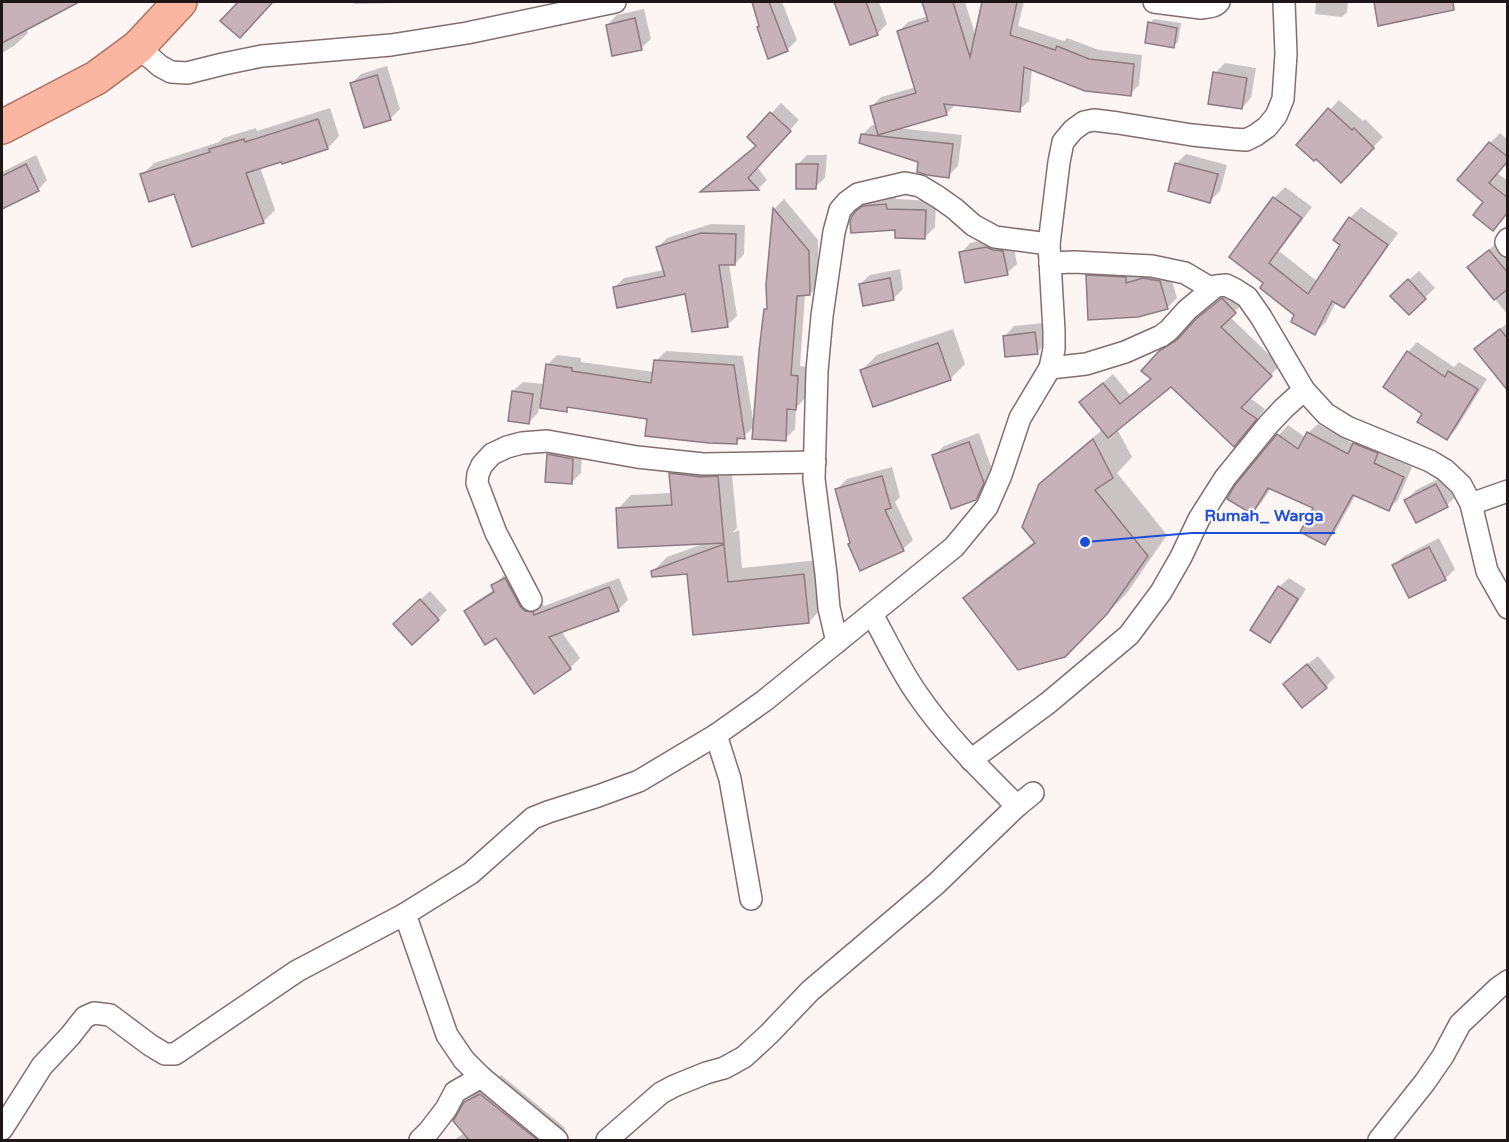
<svg xmlns="http://www.w3.org/2000/svg" width="1509" height="1142" font-family="'Varela Round',sans-serif">
<style>
.shadow{fill:#0003}
.building{fill:#c7b2b9;stroke:#8e7a81;stroke-width:1.5}
.lines{fill:none;stroke-linecap:round;stroke-linejoin:round}
.minor-casing{stroke:#826e6f;stroke-width:24}
.trunk-casing{stroke:#ad7262;stroke-width:36}
.minor{stroke:#fff;stroke-width:21}
.trunk{stroke:#fbb6a2;stroke-width:33}
.leader{fill:none;stroke:#1d4ed8;stroke-width:2}
.callout-dot{fill:#1d4ed8;stroke:#fdf4f4;stroke-width:2}
.callout-label{font-size:16px;text-anchor:middle;font-weight:bold;fill:#1d4ed8;stroke:#fdf4f4;stroke-width:4.5;stroke-linejoin:round;paint-order:stroke}
</style>
<rect width="100%" height="100%" fill="#fdf4f4"/>
<g class="shadow">
<polygon points="2,2 75,2 26,28 28,33 14,46 2,53"/>
<polygon points="354,2 437,2 354,4"/>
<polygon points="754,2 782,2 797,40 787,50 761,25"/>
<polygon points="844,2 879,2 887,24 877,34 838,7"/>
<polygon points="923,2 965,2 976,37 984,2 1024,2 1018,26 1064,41 1067,38 1099,50 1142,55 1139,85 1130,94 1032,68 1029,101 1019,110 956,104 947,113 897,128 962,135 958,166 948,176 920,161 862,135 872,125 877,126 872,106 881,97 916,87 899,31 908,22 928,16"/>
<polygon points="1316,2 1348,2 1347,12 1342,17 1315,14"/>
<polygon points="1375,2 1454,2 1445,11 1380,24"/>
<polygon points="644,9 651,39 641,48 607,25 617,15"/>
<polygon points="1154,19 1181,23 1178,42 1173,46 1150,23"/>
<polygon points="1225,63 1256,68 1251,98 1242,108 1215,73"/>
<polygon points="387,66 400,109 390,119 351,84 361,74"/>
<polygon points="1339,100 1363,121 1365,119 1383,137 1341,181 1316,157 1298,145"/>
<polygon points="781,103 799,120 757,167 767,180 758,189 712,183 757,145 749,137"/>
<polygon points="330,108 339,136 328,148 260,167 275,210 263,222 175,192 142,175 154,163 219,142 223,138 256,128 257,131"/>
<polygon points="1500,133 1508,140 1508,161 1497,173 1508,181 1508,213 1493,229 1485,202 1490,143"/>
<polygon points="1186,154 1227,165 1220,191 1210,201 1176,164"/>
<polygon points="36,155 47,180 38,190 2,207 2,172"/>
<polygon points="807,155 827,155 825,178 815,187 797,165"/>
<polygon points="1285,187 1312,207 1279,251 1318,282 1342,244 1350,218 1361,207 1398,233 1354,295 1343,306 1336,302 1326,322 1315,333 1296,315 1266,283 1234,253 1274,198"/>
<polygon points="896,195 896,199 936,201 935,227 925,237 896,228 863,207 875,197"/>
<polygon points="784,199 818,240 819,284 810,294 805,294 800,366 807,367 805,398 796,408 795,429 785,439 755,426 737,442 648,417 571,406 566,410 539,407 538,413 529,422 513,391 523,382 544,384 547,365 557,355 581,358 581,362 654,372 656,361 666,351 743,356 754,426 766,310 768,307 768,285 774,209"/>
<polygon points="711,224 745,225 744,254 735,264 729,264 737,316 727,325 687,292 614,288 624,278 664,270 657,248 667,238"/>
<polygon points="997,238 1013,242 1017,264 1007,273 961,253 970,243"/>
<polygon points="1499,241 1508,252 1508,315 1469,267"/>
<polygon points="1097,266 1169,271 1177,298 1167,308 1087,276"/>
<polygon points="900,269 903,289 894,298 860,284 870,275"/>
<polygon points="1419,271 1435,288 1409,313 1402,286"/>
<polygon points="1232,290 1244,302 1230,317 1280,365 1250,398 1265,409 1244,435 1171,385 1117,429 1132,457 1117,473 1167,535 1127,593 1085,636 965,598 985,579 1035,541 1040,485 1061,465 1103,429 1091,393 1113,374 1130,395 1152,378 1160,352 1171,341 1186,332 1208,310"/>
<polygon points="1044,323 1047,343 1037,352 1005,336 1014,326"/>
<polygon points="1508,323 1508,388 1476,349 1485,339"/>
<polygon points="953,329 965,364 950,379 862,370 877,355"/>
<polygon points="1417,342 1454,367 1459,362 1487,379 1456,429 1447,439 1424,413 1408,352"/>
<polygon points="1318,424 1354,444 1364,435 1386,444 1382,453 1412,467 1398,500 1388,509 1356,494 1334,534 1324,543 1315,507 1271,488 1261,503 1252,513 1237,486 1279,435 1288,425 1306,438 1308,433"/>
<polygon points="979,433 993,472 986,488 975,498 934,456 944,446"/>
<polygon points="558,445 582,449 581,473 571,483 548,455"/>
<polygon points="684,460 731,464 737,528 732,533 739,530 742,568 818,560 823,607 809,622 688,573 652,572 667,557 706,543 618,509 631,495 672,493 671,474"/>
<polygon points="892,467 900,497 895,502 913,540 903,549 851,543 837,489 847,479"/>
<polygon points="1446,475 1456,496 1447,505 1406,500 1416,490"/>
<polygon points="1439,538 1455,569 1445,579 1394,565 1404,556"/>
<polygon points="515,570 535,602 542,603 544,606 619,578 628,600 618,610 561,631 580,658 570,668 496,636 466,612 475,602 495,589 493,586 503,576"/>
<polygon points="1289,578 1306,589 1279,632 1270,641 1279,587"/>
<polygon points="430,591 447,610 438,619 405,614"/>
<polygon points="1318,656 1335,677 1326,687 1294,675"/>
<polygon points="501,1075 564,1127 569,1140 454,1140 464,1133 465,1103 486,1083"/>
</g>
<g class="building">
<polygon points="2,2 79,2 2,43"/>
<polygon points="238,2 273,2 240,38 220,21"/>
<polygon points="752,2 769,2 788,51 768,59 757,27 759,26"/>
<polygon points="834,2 866,2 878,35 850,45"/>
<polygon points="922,2 953,2 970,57 982,2 1017,2 1010,35 1055,50 1057,46 1089,59 1134,64 1131,96 1085,91 1024,67 1020,112 944,104 947,115 878,135 870,106 916,93 897,31 928,21"/>
<polygon points="1374,2 1453,2 1454,10 1378,26"/>
<polygon points="635,18 642,50 612,56 606,25"/>
<polygon points="1148,22 1177,28 1174,48 1145,43"/>
<polygon points="1213,72 1247,78 1242,109 1208,104"/>
<polygon points="377,75 391,120 364,128 350,83"/>
<polygon points="1328,108 1352,130 1354,128 1374,148 1341,183 1316,159 1314,161 1296,145"/>
<polygon points="770,112 791,131 748,178 759,190 700,192 756,146 747,137"/>
<polygon points="318,119 328,149 282,164 281,162 246,173 264,223 192,247 174,194 149,202 140,174 210,152 209,149 244,139 245,142"/>
<polygon points="861,134 953,144 949,178 927,175 917,172 918,162 859,143"/>
<polygon points="1489,142 1508,157 1508,161 1489,183 1508,198 1508,212 1493,231 1473,215 1483,202 1457,180"/>
<polygon points="1175,163 1218,174 1210,203 1168,191"/>
<polygon points="26,164 39,191 2,209 2,176"/>
<polygon points="796,164 818,164 816,189 796,189"/>
<polygon points="1273,197 1302,218 1269,263 1308,294 1340,245 1333,240 1349,217 1388,245 1344,308 1332,301 1315,335 1291,322 1294,315 1260,288 1263,283 1229,257"/>
<polygon points="886,204 887,209 926,210 925,239 895,238 895,230 851,233 850,222 852,216 856,211 863,206"/>
<polygon points="773,208 809,251 810,295 797,296 791,375 798,376 796,410 787,409 786,441 752,439 759,351 764,309 767,309 766,285"/>
<polygon points="701,233 736,234 735,265 719,265 728,327 692,332 685,294 617,308 613,287 665,276 656,247"/>
<polygon points="986,247 993,250 1003,251 1008,275 965,283 959,252"/>
<polygon points="1489,250 1508,273 1508,289 1494,300 1467,267"/>
<polygon points="1086,275 1126,277 1126,283 1143,278 1160,281 1168,309 1138,317 1088,320"/>
<polygon points="890,278 894,300 863,306 859,284"/>
<polygon points="1408,279 1426,299 1409,315 1390,296"/>
<polygon points="1222,298 1236,313 1221,327 1272,376 1241,408 1257,419 1234,447 1171,387 1108,438 1079,402 1103,383 1120,404 1151,379 1141,371 1159,351 1177,340 1196,319"/>
<polygon points="1500,329 1508,339 1508,391 1474,349"/>
<polygon points="1035,332 1038,354 1005,357 1003,336"/>
<polygon points="938,343 951,380 873,407 860,370"/>
<polygon points="1407,351 1445,377 1448,371 1478,389 1447,440 1417,422 1422,414 1383,387"/>
<polygon points="654,360 734,365 745,439 737,438 737,444 709,443 645,436 647,419 567,407 567,412 540,408 546,364 572,368 572,371 651,383"/>
<polygon points="512,391 533,394 529,424 508,421"/>
<polygon points="1307,432 1348,454 1353,443 1378,453 1374,463 1404,477 1389,511 1353,495 1325,545 1300,532 1313,508 1268,488 1252,514 1227,499 1235,485 1277,434 1298,449"/>
<polygon points="1093,439 1113,478 1095,490 1148,556 1107,614 1065,657 1018,670 963,598 1035,543 1022,527 1039,484"/>
<polygon points="969,442 984,483 976,500 951,509 932,455"/>
<polygon points="547,454 573,459 572,484 545,482"/>
<polygon points="669,473 702,477 718,476 724,543 618,548 616,508 672,505"/>
<polygon points="882,476 891,508 885,510 904,551 860,571 848,544 850,543 835,489"/>
<polygon points="1436,484 1448,507 1416,523 1404,500"/>
<polygon points="724,544 728,582 804,574 809,623 693,635 687,574 652,577 651,571"/>
<polygon points="1429,547 1446,580 1409,598 1392,565"/>
<polygon points="505,578 520,606 525,611 533,612 534,615 609,587 619,611 549,637 571,669 534,694 496,638 485,645 464,611 494,592 491,585"/>
<polygon points="1278,586 1298,599 1270,643 1250,630"/>
<polygon points="420,599 439,620 412,645 393,624"/>
<polygon points="1307,664 1327,688 1302,708 1283,684"/>
<polygon points="480,1094 521,1127 538,1140 469,1140 453,1121 464,1102"/>
</g>
<g class="lines">
<g class="minor-casing">
<g id="minor">
<path d="M1154,2L1201,8C1208,7 1215,7 1219,2"/>
<polyline points="138,47 160,66 171,72 187,73 223,64 262,56 391,45 467,33 615,2"/>
<polyline points="1508,239 1506,242 1508,246"/>
<polyline points="1050,263 1074,262 1152,266 1185,273 1212,289"/>
<polyline points="1050,368 1086,364 1125,352 1161,336 1169,330 1187,310 1216,286 1226,285 1236,290 1247,297 1261,317 1304,390 1326,414 1347,427 1430,461 1445,470 1461,485 1471,504 1487,571 1508,608"/>
<polyline points="1471,504 1508,491"/>
<polyline points="531,600 496,533 477,483 478,474 482,465 492,454 507,447 522,443 547,441 637,457 703,464 815,462"/>
<path d="M872,614C887,641 900,670 918,695C946,736 982,771 1017,806"/>
<polyline points="837,642 829,608 826,574 814,479 817,371 822,316 834,232 840,210 847,202 858,194 905,183 920,186 938,197 955,209 973,225 995,237 1049,244"/>
<polyline points="716,735 730,779 751,899"/>
<polyline points="971,760 1048,703 1129,635 1161,592 1181,557 1199,519 1225,478 1268,425 1284,408 1304,390"/>
<polyline points="405,914 447,1035 464,1060 481,1077 557,1140"/>
<polyline points="2,1129 42,1066 70,1036 85,1017 94,1013 110,1015 150,1045 165,1054 175,1054 297,971 405,914 471,873 533,818 548,812 598,796 639,781 716,735 764,701 954,547 987,507 1001,475 1020,418 1050,368 1054,349 1054,331 1049,244 1059,162 1063,142 1073,130 1084,122 1094,120 1118,123 1192,135 1232,139 1246,140 1256,135 1267,127 1276,116 1283,99 1286,54 1284,2"/>
<polyline points="420,1140 429,1131 446,1109 455,1092 481,1077"/>
<polyline points="607,1140 661,1093 674,1086 706,1073 724,1068 744,1057 769,1034 810,991 936,884 1017,806 1033,793"/>
<polyline points="1379,1140 1425,1082 1443,1056 1460,1024 1498,988 1508,981"/>
</g>
</g>
<g class="trunk-casing">
<polyline id="trunk" points="2,127 96,78 138,47 180,2"/>
</g>
<use href="#minor" class="minor"/>
<use href="#trunk" class="trunk"/>
</g>
<path class="leader" d="M1085 542L1192 533H1335"/>
<circle class="callout-dot" cx="1085" cy="542" r="6"/>
<g class="callout-label">
<text x="1264" y="521">Rumah_ Warga</text>
</g>
<rect width="1509" height="1142" fill="none" stroke="#1f1717" stroke-width="6"/>
</svg>
